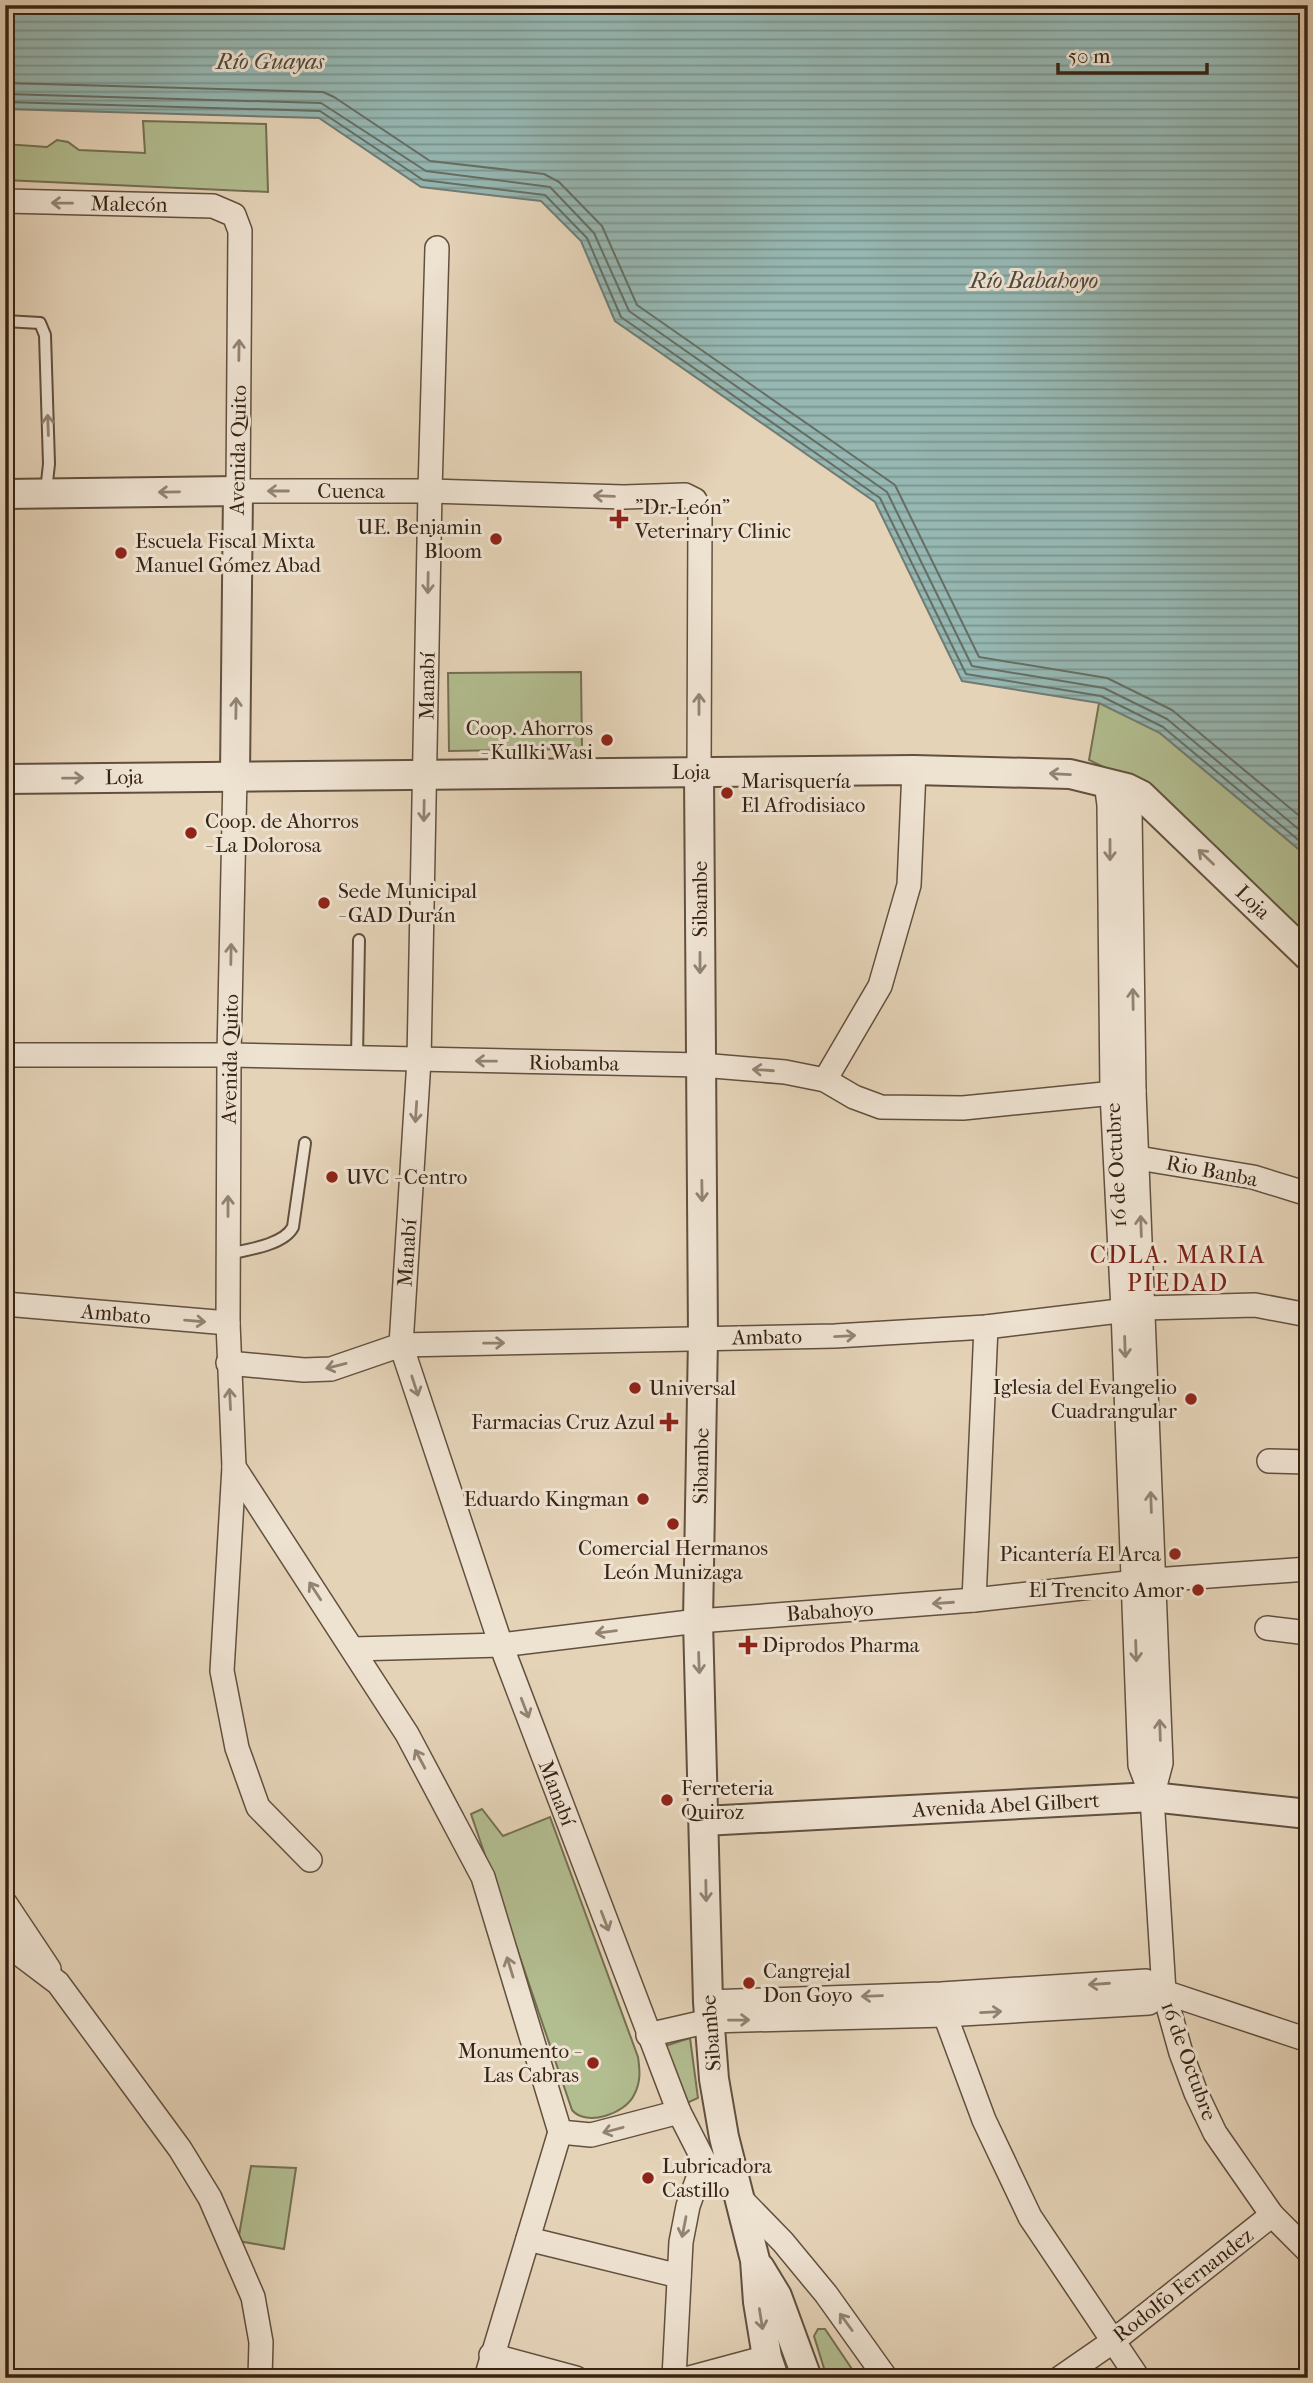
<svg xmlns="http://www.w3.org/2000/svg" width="1313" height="2383" font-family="'IM FELL French Canon',serif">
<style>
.green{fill:#b2bd90;stroke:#747052;stroke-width:2}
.water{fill:url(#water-rules);stroke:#707c73;stroke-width:2}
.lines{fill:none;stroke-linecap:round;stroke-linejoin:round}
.shore{stroke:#666e64;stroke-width:2}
.service-casing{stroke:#62503e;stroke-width:14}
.minor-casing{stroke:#62503e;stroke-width:26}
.tertiary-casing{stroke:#62503e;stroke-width:32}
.service{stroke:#eee2d1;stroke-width:10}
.minor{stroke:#eee2d1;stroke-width:23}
.tertiary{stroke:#eee2d1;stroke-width:28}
.oneway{stroke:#928373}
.poi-dot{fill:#8f2418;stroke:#eee2d1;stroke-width:2.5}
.labels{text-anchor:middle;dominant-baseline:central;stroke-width:6;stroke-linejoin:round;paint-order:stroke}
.street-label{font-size:21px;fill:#372415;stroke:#eee2d1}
.poi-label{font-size:21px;fill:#372415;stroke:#eee2d1;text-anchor:start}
.water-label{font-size:23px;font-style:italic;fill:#4f493c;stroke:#eee2d1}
.quarter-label{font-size:24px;letter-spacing:2px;fill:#7a1f14;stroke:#eee2d1}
</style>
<defs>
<pattern id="water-rules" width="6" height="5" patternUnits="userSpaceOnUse" patternTransform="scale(1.75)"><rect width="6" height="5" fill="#96b7b2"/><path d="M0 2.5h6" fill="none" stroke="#7b9590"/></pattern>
</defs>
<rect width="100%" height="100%" fill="#e5d3b8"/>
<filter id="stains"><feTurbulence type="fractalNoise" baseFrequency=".00286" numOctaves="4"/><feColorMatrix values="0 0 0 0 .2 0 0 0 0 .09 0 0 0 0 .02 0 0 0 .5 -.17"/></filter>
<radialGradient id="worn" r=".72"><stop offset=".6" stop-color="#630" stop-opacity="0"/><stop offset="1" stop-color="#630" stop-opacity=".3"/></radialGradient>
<g class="green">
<polygon points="143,121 266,124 268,192 5,180 5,144 47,147 57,140 68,142 79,150 145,153"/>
<polygon points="581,672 582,749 449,751 448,673"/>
<polygon points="1099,703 1129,707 1308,857 1308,936 1146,787 1089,760"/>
<path d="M482,1809L503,1836L550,1817L638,2057C640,2071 641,2082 634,2095C625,2114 586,2127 572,2110L471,1814Z"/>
<polygon points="690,2038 698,2098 687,2103 665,2046"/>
<polygon points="251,2166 296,2168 284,2249 238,2241"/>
<polygon points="818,2329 825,2329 858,2378 827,2378 814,2336"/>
</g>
<polygon class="water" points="5,5 1308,5 1308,857 1160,733 1099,703 962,681 875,502 615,321 581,241 541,201 421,187 319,118 5,109"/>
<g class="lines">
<g class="shore">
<polyline points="5,83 323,92 334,97 430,161 544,174 559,182 602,226 637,305 895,485 979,657 1107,678 1172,710 1308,823"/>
<polyline points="5,94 321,103 426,171 550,187 594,233 629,311 887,492 972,666 1104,688 1167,719 1308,837"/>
<polyline points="5,102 320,111 423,180 545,195 587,238 621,317 880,498 966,674 1101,696 1163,727 1308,848"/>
</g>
<g class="service-casing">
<g id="service">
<polyline points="5,321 40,323 45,335 49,464 46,491"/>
<polyline points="357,1058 359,940"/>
<path d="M228,1254C246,1250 284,1245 293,1227L305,1143"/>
</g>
</g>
<g class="minor-casing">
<g id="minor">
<polyline points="5,201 213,206 234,215 240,231 238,491 430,491 624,497 685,495 695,500 700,513 699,773"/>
<polyline points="437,248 430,491 419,1060 401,1345 501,1645 679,2112 704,2161 783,2242 826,2294 886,2378"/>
<polyline points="235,776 229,1055 228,1323 234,1467 222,1671 237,1748 258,1807 310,1860"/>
<polyline points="1106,782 1109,805 1112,1093 1123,1310 1140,1765 1152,1797 1164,1992 1181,2053 1196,2093 1215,2133 1272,2215 1308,2251"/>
<polyline points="1127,788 1130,811 1134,1091 1161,1763 1152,1797"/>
<polyline points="5,1055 229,1055 701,1065 785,1072 825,1080 854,1097 881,1107 963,1108 1134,1091"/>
<polyline points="825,1080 880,986 909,885 914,770"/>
<polyline points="1126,1158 1138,1158 1253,1177 1308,1194"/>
<polyline points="5,1304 228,1323"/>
<polyline points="228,1363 304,1370 331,1369 401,1345 835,1336 986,1327 1144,1308 1255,1305 1308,1315"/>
<polyline points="1269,1461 1308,1462"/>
<polyline points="234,1467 407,1734 483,1877 560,2132 591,2135 679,2112"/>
<polyline points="974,1600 986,1327"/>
<polyline points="1267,1628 1308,1633"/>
<polyline points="353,1649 501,1645 698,1621 974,1600 1154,1580 1308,1569"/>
<polyline points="5,1903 49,1969"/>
<polyline points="5,1943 58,1983 180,2149 210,2198 253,2297 261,2342 260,2378"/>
<polyline points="942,2001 945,2015 984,2120 1030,2217 1138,2378"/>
<polyline points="708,2002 941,1994 1146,1981 1164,1992 1308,2040"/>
<polyline points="648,2035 709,2021 945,2015 1149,2003 1164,1992"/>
<polyline points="528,2239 679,2276"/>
<polyline points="491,2355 576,2378"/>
<polyline points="486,2378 560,2132"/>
<polyline points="674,2378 681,2242 688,2206 704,2161"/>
<polyline points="689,2378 767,2357"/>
<polyline points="1060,2378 1112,2342 1272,2215"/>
</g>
</g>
<g class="tertiary-casing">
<g id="tertiary">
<polyline points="5,494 238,491 235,776"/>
<polyline points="699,773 703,1338 698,1621 708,2002 714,2079 724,2137 755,2260 758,2302 767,2357 774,2378"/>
<polyline points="5,779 914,770 1070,774 1127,788 1141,795 1308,956"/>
<polyline points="704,1821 1152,1797 1308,1814"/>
<polyline points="760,2268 777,2296 807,2378"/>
</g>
</g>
<use href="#service" class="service"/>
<use href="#minor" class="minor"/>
<use href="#tertiary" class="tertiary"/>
</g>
<defs><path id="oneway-shaft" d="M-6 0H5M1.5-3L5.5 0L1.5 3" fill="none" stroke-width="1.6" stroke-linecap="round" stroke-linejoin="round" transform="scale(1.75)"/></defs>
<g class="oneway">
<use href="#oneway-shaft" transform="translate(62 203) rotate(-179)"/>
<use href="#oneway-shaft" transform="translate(239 350) rotate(-89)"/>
<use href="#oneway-shaft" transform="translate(48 425) rotate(-92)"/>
<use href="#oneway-shaft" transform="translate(278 491) rotate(180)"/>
<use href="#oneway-shaft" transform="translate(169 492) rotate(179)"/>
<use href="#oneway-shaft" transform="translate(604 496) rotate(-178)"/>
<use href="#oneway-shaft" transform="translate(428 583) rotate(91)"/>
<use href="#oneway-shaft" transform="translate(699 704) rotate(-90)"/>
<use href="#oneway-shaft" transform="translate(236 708) rotate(-89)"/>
<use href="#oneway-shaft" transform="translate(1060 774) rotate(-177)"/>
<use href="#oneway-shaft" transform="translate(73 778) rotate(-1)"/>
<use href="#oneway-shaft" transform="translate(424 811) rotate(91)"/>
<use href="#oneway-shaft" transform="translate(1110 850) rotate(90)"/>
<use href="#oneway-shaft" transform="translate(1206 857) rotate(-136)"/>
<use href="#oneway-shaft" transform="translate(231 954) rotate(-89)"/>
<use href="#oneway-shaft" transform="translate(700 963) rotate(90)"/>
<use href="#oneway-shaft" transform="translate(1133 999) rotate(-91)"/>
<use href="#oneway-shaft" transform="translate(486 1061) rotate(-179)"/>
<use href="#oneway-shaft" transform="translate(763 1070) rotate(-176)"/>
<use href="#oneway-shaft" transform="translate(416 1112) rotate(94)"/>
<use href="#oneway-shaft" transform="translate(702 1191) rotate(89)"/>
<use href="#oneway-shaft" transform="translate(228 1206) rotate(-90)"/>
<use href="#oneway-shaft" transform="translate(1141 1226) rotate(-92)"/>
<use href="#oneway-shaft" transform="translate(195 1321) rotate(5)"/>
<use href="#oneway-shaft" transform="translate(845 1336) rotate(-3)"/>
<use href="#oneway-shaft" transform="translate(494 1343) rotate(-1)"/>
<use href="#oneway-shaft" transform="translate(1125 1347) rotate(88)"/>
<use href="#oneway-shaft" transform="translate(336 1366) rotate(166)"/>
<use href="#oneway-shaft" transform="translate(415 1386) rotate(72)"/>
<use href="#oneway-shaft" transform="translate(230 1399) rotate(-93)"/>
<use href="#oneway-shaft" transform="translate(1151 1502) rotate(-92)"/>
<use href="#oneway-shaft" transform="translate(315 1591) rotate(-123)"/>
<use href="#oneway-shaft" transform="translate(943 1603) rotate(176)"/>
<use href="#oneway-shaft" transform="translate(606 1632) rotate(173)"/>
<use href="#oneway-shaft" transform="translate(1136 1651) rotate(88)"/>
<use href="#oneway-shaft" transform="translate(699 1663) rotate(88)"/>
<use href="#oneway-shaft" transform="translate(525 1708) rotate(69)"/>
<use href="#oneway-shaft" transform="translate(1160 1730) rotate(-92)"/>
<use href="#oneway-shaft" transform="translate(420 1759) rotate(-118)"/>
<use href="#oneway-shaft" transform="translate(706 1891) rotate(89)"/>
<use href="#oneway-shaft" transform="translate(605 1921) rotate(69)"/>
<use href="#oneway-shaft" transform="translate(510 1967) rotate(-107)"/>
<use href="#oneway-shaft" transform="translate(1099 1984) rotate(176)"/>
<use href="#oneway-shaft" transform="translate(872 1996) rotate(178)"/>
<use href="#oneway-shaft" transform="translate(991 2012) rotate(-3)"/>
<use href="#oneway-shaft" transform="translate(739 2020) rotate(-1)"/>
<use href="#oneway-shaft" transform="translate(613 2130) rotate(165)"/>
<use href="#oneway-shaft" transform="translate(684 2227) rotate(101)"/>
<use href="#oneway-shaft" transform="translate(761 2319) rotate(81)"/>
<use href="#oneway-shaft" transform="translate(846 2322) rotate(-126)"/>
</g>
<g class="poi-dot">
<path d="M615.5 508.5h7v7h7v7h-7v7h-7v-7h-7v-7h7z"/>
<circle cx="496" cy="539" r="7"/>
<circle cx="121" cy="553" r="7"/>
<circle cx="607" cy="740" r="7"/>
<circle cx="727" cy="793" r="7"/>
<circle cx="191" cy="833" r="7"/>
<circle cx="324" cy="903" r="7"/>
<circle cx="332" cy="1177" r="7"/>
<circle cx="635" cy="1388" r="7"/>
<circle cx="1191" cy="1399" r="7"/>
<path d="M665.5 1411.5h7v7h7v7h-7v7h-7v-7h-7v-7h7z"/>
<circle cx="643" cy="1499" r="7"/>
<circle cx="673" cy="1524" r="7"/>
<circle cx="1175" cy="1554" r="7"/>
<circle cx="1198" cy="1590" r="7"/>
<path d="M744.5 1634.5h7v7h7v7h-7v7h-7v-7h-7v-7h7z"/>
<circle cx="667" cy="1800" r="7"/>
<circle cx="749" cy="1983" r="7"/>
<circle cx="593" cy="2063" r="7"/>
<circle cx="648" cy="2178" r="7"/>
</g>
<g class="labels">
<g class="street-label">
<text transform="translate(129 204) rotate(1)">Malecón</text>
<text transform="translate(238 450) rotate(-89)">Avenida Quito</text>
<text x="351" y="491">Cuenca</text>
<text transform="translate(427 686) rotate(-89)">Manabí</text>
<text x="691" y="772">Loja</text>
<text transform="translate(124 777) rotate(-1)">Loja</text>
<text transform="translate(700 899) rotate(-90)">Sibambe</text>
<text transform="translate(1253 902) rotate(44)">Loja</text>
<text transform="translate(230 1059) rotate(-89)">Avenida Quito</text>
<text transform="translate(574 1063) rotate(1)">Riobamba</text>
<text transform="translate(1116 1165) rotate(-93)">16 de Octubre</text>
<text transform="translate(1212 1171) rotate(11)">Rio Banba</text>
<text transform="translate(407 1253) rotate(-86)">Manabí</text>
<text transform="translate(116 1314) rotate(5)">Ambato</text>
<text transform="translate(767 1337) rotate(-1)">Ambato</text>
<text transform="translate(701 1466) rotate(-89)">Sibambe</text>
<text transform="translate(830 1611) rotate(-4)">Babahoyo</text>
<text transform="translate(557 1793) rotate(69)">Manabí</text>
<text transform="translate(1006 1805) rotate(-3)">Avenida Abel Gilbert</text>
<text transform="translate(711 2033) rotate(-94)">Sibambe</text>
<text transform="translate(1189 2061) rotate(70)">16 de Octubre</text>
<text transform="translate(1183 2285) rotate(-38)">Rodolfo Fernandez</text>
</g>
<g class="poi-label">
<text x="635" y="507">"Dr. León"<tspan x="635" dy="24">Veterinary Clinic</tspan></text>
<text x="482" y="527" text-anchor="end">UE. Benjamin<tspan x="482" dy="24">Bloom</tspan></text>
<text x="135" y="541">Escuela Fiscal Mixta<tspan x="135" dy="24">Manuel Gómez Abad</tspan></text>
<text x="593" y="728" text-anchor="end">Coop. Ahorros<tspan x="593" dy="24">- Kullki Wasi</tspan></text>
<text x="741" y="781">Marisquería<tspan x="741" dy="24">El Afrodisiaco</tspan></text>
<text x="205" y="821">Coop. de Ahorros<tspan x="205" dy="24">- La Dolorosa</tspan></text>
<text x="338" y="891">Sede Municipal<tspan x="338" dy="24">- GAD Durán</tspan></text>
<text x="346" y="1177">UVC - Centro</text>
<text x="1177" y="1387" text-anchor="end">Iglesia del Evangelio<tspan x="1177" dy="24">Cuadrangular</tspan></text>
<text x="649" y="1388">Universal</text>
<text x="655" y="1422" text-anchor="end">Farmacias Cruz Azul</text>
<text x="629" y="1499" text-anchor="end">Eduardo Kingman</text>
<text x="673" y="1548" text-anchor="middle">Comercial Hermanos<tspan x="673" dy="24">León Munizaga</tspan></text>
<text x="1161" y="1554" text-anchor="end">Picantería El Arca</text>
<text x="1184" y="1590" text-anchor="end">El Trencito Amor</text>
<text x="762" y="1645">Diprodos Pharma</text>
<text x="681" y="1788">Ferreteria<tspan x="681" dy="24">Quiroz</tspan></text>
<text x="763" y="1971">Cangrejal<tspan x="763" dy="24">Don Goyo</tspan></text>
<text x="579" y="2051" text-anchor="end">Monumento -<tspan x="579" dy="24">Las Cabras</tspan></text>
<text x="662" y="2166">Lubricadora<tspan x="662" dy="24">Castillo</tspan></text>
</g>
<g class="water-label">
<text x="270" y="61">Río Guayas</text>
<text x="1034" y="280">Río Babahoyo</text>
</g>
<g class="quarter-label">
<text x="1178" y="1255">CDLA. MARIA<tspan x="1178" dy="28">PIEDAD</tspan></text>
</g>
</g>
<rect width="1313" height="2383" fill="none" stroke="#e5d3b8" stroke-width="28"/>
<rect x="7" y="7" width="1299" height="2369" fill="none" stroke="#372415" stroke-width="3.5"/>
<rect x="14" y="14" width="1285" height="2355" fill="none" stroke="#372415" stroke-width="2"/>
<path d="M1058 63v10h149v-10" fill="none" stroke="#372415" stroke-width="3.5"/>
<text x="1068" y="63" font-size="21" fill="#372415" stroke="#eee2d1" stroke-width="5" paint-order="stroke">50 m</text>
<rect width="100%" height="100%" filter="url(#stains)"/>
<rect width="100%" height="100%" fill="url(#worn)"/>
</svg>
